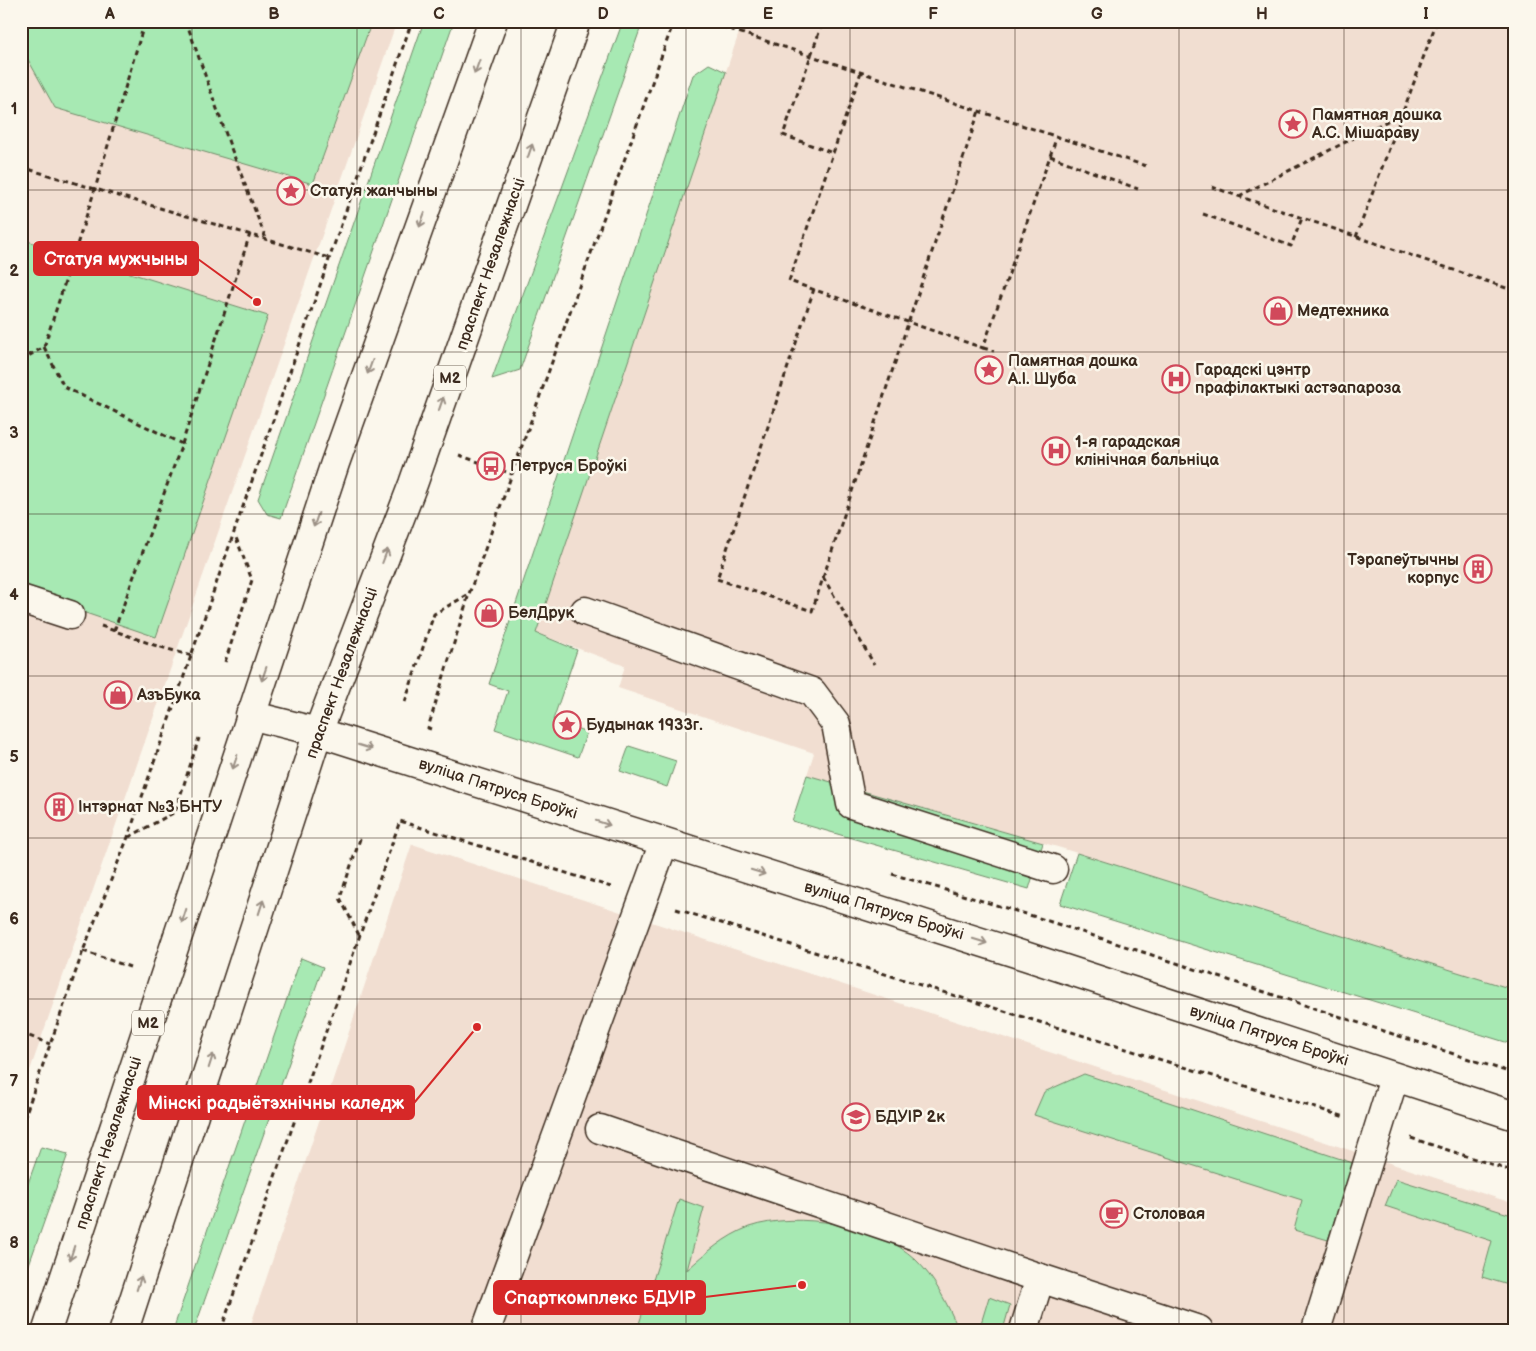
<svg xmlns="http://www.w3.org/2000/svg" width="1536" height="1351" font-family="'Balsamiq Sans',sans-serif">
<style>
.built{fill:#f1ded1}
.green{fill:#a7e9b3;stroke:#718a68}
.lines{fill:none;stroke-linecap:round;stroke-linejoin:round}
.minor-casing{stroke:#3b2a1e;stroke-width:31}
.major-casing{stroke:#3b2a1e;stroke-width:31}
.path{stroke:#3b2a1e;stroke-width:3;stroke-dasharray:5 4;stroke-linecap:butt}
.minor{stroke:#fbf7ec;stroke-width:28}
.major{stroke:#fbf7ec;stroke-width:28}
.oneway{stroke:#9b9085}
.grid{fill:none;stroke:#3b2a1e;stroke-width:1;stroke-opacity:0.55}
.labels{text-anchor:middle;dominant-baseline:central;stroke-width:5;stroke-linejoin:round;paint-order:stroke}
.shield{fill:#fbf7ec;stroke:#75685c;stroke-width:1}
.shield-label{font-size:15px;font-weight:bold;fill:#3b2a1e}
.poi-label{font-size:16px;font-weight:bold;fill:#3b2a1e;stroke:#fbf7ec;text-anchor:start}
.street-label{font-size:16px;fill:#3b2a1e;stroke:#fbf7ec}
.leader{fill:none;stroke:#d62828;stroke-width:2}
.callout-dot{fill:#d62828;stroke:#fbf7ec;stroke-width:2}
.callout{fill:#d62828;stroke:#d62828;stroke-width:2}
.callout-label{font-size:18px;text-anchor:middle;font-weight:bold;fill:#fff}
.neatline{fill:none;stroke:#3b2a1e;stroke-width:2}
.grid-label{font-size:16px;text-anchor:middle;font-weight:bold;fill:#3b2a1e}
</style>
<rect width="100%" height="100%" fill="#fbf7ec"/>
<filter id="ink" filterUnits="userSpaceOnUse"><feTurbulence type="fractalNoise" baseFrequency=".02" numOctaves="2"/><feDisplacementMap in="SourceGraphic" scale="10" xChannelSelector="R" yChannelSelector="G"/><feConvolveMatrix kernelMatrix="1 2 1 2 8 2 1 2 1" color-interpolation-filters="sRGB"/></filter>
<g filter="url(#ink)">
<g class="built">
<polygon points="21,21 397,21 21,1096"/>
<polygon points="743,21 1515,21 1515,990 1061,848 807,775 814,753 618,688 625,666 536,633"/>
<polygon points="412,844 1515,1204 1515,1330 249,1330"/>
</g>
<g class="green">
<polygon points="21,21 372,21 313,184 55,108 21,47"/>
<polygon points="424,21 454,21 281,518 267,514 258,499"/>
<polygon points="623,21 643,21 520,370 492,379"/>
<polygon points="709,64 726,72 536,633 577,650 553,720 587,732 578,757 495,729 508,691 489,684 693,75"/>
<polygon points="21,239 268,316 156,637 21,591"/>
<polygon points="629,746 676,761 667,787 620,771"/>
<polygon points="807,775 1043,843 1029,889 792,821"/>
<polygon points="1077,853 1515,990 1515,1045 1060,904"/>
<polygon points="301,958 323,967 194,1330 173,1330"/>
<polygon points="1084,1074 1353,1163 1328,1240 1294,1230 1302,1200 1034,1115 1044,1092"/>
<polygon points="41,1147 68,1154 21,1287 21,1203"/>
<polygon points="1396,1179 1515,1216 1515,1287 1482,1277 1492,1241 1385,1206"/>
<path d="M679,1199L704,1208L687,1270C706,1253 725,1236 749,1227C797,1211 878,1224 915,1259C936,1279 947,1304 959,1330H637Z"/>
<polygon points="989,1297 1010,1305 1003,1330 979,1330"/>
</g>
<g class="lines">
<g class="minor-casing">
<g id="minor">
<polyline points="21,599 70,615"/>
<polyline points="585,611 812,692 836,724 851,804 1053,869"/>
<polyline points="250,715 318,732 1025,956 1515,1116"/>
<polyline points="600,1129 1040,1278 1199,1330"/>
<polyline points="486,1330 664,842"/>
<polyline points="1024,1330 1040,1278"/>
<polyline points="1316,1330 1394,1078"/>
</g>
</g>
<g class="major-casing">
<g id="major">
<polyline points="47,1330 335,463 493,21"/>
<polyline points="124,1330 318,732 413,484 576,21"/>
</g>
</g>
<g class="path">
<polyline points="186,21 229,143 266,239"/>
<polyline points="705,21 1146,166"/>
<polyline points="814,21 822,24 783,135 833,153"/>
<polyline points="21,25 28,21"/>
<polyline points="861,72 789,281 983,348 1057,136"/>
<polyline points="1050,156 1138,189"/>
<polyline points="21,167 329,258"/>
<polyline points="1212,187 1515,291"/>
<polyline points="1239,196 1401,114"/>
<polyline points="1203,214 1291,246 1302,218"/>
<polyline points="1356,237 1437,21"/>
<polyline points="814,289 717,579 812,611 979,111"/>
<polyline points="44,347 64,387 182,444 114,631"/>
<polyline points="983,348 994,351"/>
<polyline points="21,360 44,347 95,189 145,21"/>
<polyline points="182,444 250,234"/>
<polyline points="459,455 512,474"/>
<polyline points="823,577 874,664"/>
<polyline points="101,626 154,645 192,656"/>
<polyline points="225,662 252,580 235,535"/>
<polyline points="405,702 434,614 469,594"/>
<polyline points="431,729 428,728 469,594 674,21"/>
<polyline points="129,837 175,812 199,738"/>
<polyline points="892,874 1036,917 1515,1074"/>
<polyline points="676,909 1345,1117"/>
<polyline points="359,935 340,898 361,836"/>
<polyline points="83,951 130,967"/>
<polyline points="21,1033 50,1044"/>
<polyline points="21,1127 83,951 128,837 412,21"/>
<polyline points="1411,1138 1515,1172"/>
<polyline points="221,1330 400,821 611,887"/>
</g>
<use href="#minor" class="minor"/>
<use href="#major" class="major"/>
</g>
<defs><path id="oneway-shaft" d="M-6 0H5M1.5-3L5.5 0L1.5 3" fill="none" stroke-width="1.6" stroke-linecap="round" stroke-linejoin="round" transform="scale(1.25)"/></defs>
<g class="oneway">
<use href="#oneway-shaft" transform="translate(477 67) rotate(110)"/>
<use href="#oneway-shaft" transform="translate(530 151) rotate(-71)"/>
<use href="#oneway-shaft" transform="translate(422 220) rotate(110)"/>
<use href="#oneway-shaft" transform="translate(370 367) rotate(110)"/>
<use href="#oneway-shaft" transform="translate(441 404) rotate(-71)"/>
<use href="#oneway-shaft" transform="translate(316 520) rotate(109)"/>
<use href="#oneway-shaft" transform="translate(385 556) rotate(-69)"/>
<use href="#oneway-shaft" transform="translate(264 674) rotate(109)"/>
<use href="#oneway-shaft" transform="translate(365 747) rotate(17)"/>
<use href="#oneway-shaft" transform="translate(235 762) rotate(108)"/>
<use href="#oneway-shaft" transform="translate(603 823) rotate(18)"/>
<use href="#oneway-shaft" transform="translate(758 872) rotate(17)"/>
<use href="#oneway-shaft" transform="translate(261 907) rotate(-72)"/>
<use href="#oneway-shaft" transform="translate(184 916) rotate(108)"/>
<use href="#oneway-shaft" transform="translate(980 941) rotate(17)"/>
<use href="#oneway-shaft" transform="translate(211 1061) rotate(-72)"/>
<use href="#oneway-shaft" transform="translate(72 1253) rotate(108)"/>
<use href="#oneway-shaft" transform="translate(139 1283) rotate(-72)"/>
</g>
</g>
<path class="grid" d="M192,21V1330M357,21V1330M521,21V1330M686,21V1330M850,21V1330M1015,21V1330M1179,21V1330M1344,21V1330M21,190H1515M21,352H1515M21,514H1515M21,676H1515M21,838H1515M21,999H1515M21,1162H1515"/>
<defs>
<g id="sight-ring" transform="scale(1.4375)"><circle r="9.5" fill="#fbf7ec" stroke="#d1495b" stroke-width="1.5"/><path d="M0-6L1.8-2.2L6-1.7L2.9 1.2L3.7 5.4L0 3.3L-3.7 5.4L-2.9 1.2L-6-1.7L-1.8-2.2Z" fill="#d1495b"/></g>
<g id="shop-ring" transform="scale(1.4375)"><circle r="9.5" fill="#fbf7ec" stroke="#d1495b" stroke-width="1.5"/><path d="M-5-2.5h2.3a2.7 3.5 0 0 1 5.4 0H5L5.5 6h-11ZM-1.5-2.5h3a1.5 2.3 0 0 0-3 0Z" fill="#d1495b"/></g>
<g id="hospital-ring" transform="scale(1.4375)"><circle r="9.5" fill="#fbf7ec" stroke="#d1495b" stroke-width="1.5"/><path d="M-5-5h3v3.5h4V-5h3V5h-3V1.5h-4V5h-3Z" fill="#d1495b"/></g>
<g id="bus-ring" transform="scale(1.4375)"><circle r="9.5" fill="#fbf7ec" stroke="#d1495b" stroke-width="1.5"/><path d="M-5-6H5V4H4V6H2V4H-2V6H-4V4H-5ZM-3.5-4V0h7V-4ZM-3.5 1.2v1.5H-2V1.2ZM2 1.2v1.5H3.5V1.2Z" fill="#d1495b"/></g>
<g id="building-ring" transform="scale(1.4375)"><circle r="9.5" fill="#fbf7ec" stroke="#d1495b" stroke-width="1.5"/><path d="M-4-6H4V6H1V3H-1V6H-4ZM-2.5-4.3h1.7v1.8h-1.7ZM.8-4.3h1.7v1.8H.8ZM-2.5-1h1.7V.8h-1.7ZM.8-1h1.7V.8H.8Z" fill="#d1495b"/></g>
<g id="university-ring" transform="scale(1.4375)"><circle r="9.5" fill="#fbf7ec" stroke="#d1495b" stroke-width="1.5"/><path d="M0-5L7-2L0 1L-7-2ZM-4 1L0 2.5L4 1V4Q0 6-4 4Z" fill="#d1495b"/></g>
<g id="cafe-ring" transform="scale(1.4375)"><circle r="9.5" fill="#fbf7ec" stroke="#d1495b" stroke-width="1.5"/><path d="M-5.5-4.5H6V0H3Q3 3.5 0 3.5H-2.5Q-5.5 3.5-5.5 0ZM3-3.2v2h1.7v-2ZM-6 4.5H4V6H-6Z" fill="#d1495b"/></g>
</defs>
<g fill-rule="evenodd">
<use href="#sight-ring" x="1293" y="124"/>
<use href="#sight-ring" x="291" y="191"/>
<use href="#shop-ring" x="1278" y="311"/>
<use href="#sight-ring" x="989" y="370"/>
<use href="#hospital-ring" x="1176" y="379"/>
<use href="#hospital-ring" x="1056" y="451"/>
<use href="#bus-ring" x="491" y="466"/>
<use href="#building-ring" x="1478" y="569"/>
<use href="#shop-ring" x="489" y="613"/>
<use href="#shop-ring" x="118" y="695"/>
<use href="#sight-ring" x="567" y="725"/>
<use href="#building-ring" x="59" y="807"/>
<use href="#university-ring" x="856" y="1117"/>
<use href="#cafe-ring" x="1114" y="1214"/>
</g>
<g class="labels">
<g class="shield">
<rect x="434" y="365.5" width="32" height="25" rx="4"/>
<rect x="132" y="1010.5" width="32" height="25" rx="4"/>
</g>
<g class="shield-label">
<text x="450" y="378">М2</text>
<text x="148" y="1023">М2</text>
</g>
<g class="poi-label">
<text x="1312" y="115">Памятная дошка<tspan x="1312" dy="18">А.С. Мішараву</tspan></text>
<text x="310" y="191">Статуя жанчыны</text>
<text x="1297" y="311">Медтехника</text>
<text x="1008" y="361">Памятная дошка<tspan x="1008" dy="18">А.І. Шуба</tspan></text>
<text x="1195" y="370">Гарадскі цэнтр<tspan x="1195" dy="18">прафілактыкі астэапароза</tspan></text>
<text x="1075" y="442">1-я гарадская<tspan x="1075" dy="18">клінічная бальніца</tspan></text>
<text x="510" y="466">Петруся Броўкі</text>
<text x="1459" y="560" text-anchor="end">Тэрапеўтычны<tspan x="1459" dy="18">корпус</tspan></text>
<text x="508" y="613">БелДрук</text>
<text x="137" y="695">АзъБука</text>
<text x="586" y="725">Будынак 1933г.</text>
<text x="78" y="807">Інтэрнат №3 БНТУ</text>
<text x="875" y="1117">БДУІР 2к</text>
<text x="1133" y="1214">Столовая</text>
</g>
<g class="street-label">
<text transform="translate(491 264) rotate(-71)">праспект Незалежнасці</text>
<text transform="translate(342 673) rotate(-70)">праспект Незалежнасці</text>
<text transform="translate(498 789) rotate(18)">вуліца Пятруся Броўкі</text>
<text transform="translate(884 911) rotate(17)">вуліца Пятруся Броўкі</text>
<text transform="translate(1269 1036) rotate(18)">вуліца Пятруся Броўкі</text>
<text transform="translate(109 1143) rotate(-72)">праспект Незалежнасці</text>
</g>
</g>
<path class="leader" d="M257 302L198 259M477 1027L414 1103M802 1285L705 1297"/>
<g class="callout-dot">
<circle cx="257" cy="302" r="5"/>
<circle cx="477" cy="1027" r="5"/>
<circle cx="802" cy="1285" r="5"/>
</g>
<g class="callout">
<rect x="34" y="242" width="164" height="33" rx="5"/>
<rect x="138" y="1086" width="276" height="33" rx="5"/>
<rect x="494" y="1281" width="211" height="33" rx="5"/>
</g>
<g class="callout-label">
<text x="116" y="265">Статуя мужчыны</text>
<text x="276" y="1109">Мінскі радыётэхнічны каледж</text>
<text x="600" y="1304">Спарткомплекс БДУІР</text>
</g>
<rect width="1536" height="1351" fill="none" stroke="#fbf7ec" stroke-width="55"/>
<rect x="28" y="28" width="1480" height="1296" class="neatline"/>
<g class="grid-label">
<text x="110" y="19">A</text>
<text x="274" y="19">B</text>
<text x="439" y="19">C</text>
<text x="603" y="19">D</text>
<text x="768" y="19">E</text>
<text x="933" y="19">F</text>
<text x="1097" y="19">G</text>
<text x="1262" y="19">H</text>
<text x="1426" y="19">I</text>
<text x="14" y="114">1</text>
<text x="14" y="276">2</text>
<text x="14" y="438">3</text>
<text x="14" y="600">4</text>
<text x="14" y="762">5</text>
<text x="14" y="924">6</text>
<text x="14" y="1086">7</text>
<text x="14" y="1248">8</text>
</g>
</svg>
